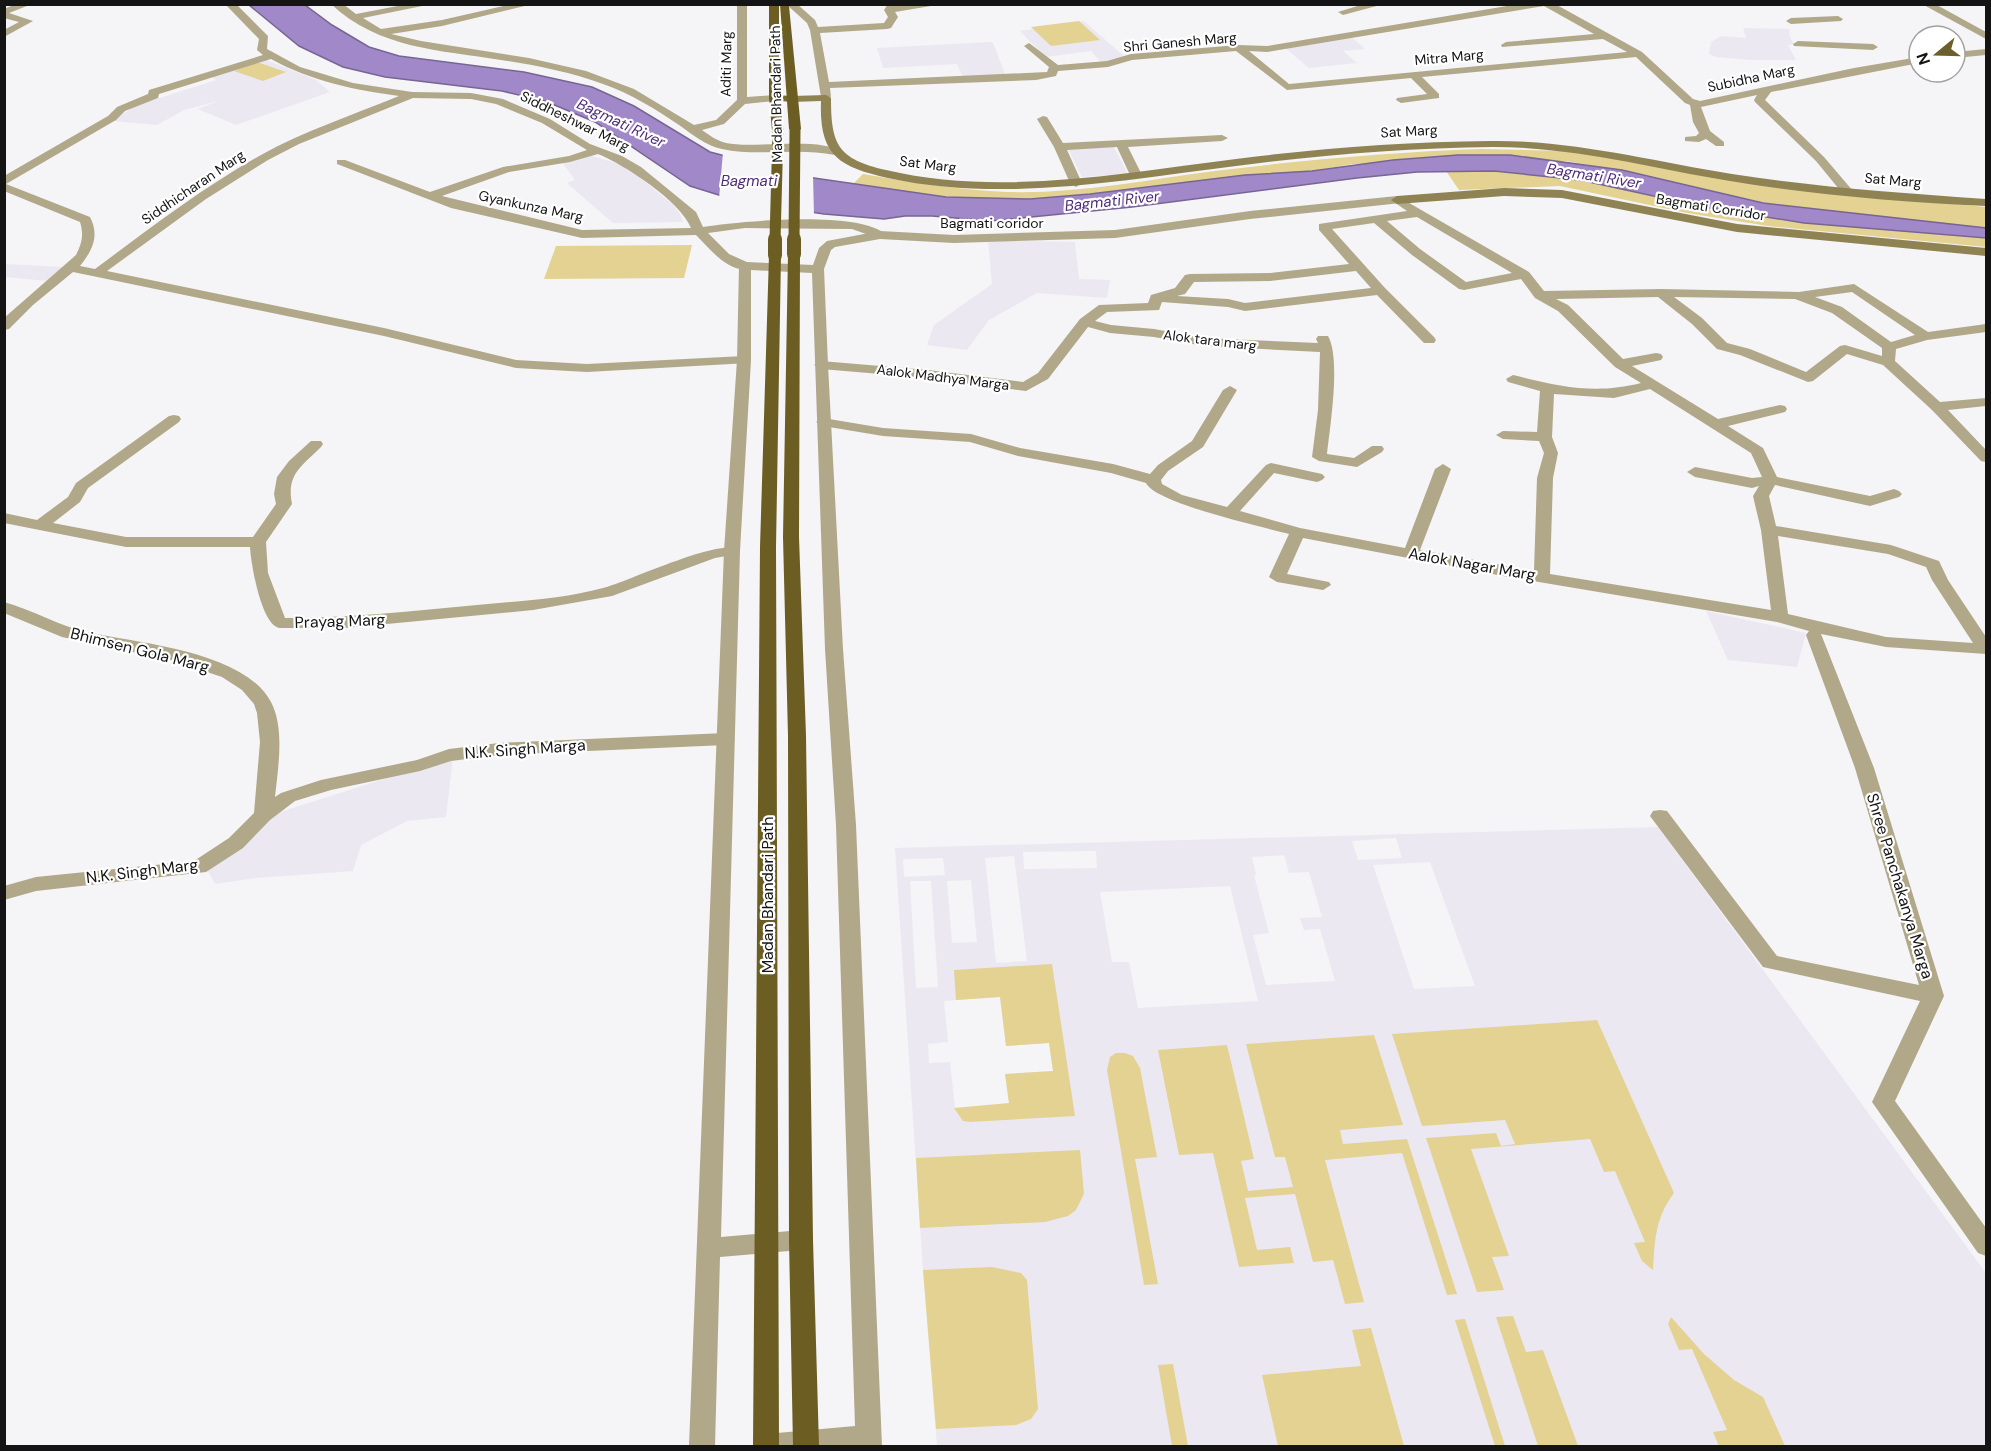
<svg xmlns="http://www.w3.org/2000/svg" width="1991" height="1451" font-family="'DM Sans',sans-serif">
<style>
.built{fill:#ebe8f2;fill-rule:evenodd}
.green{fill:#e3d292}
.water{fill:#a188c9;stroke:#776593;stroke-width:1.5}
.pier{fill:#f5f4f7}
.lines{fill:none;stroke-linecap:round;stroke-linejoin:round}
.minor{fill:#b0a889;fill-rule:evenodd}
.tertiary{fill:#b0a889;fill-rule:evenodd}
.secondary{fill:#8f8354;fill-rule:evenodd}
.primary{fill:#77682b;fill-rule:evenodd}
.trunk{fill:#6c5d22;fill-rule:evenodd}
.trunk-bridge-far1{stroke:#6c5d22;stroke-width:11}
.trunk-bridge{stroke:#6c5d22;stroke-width:14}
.labels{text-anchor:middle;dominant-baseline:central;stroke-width:4.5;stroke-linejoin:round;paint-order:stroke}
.far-street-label{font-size:14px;fill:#141415;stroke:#fff}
.far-water-label{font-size:15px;font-style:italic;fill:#4e2b78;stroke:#fff}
.street-label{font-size:16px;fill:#141415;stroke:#fff}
</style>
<rect width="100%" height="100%" fill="#f5f4f7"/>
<g class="built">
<polygon points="1084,21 1127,59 1101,62 1091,51 1045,57 1020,31"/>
<polygon points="1743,28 1789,29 1790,37 1794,44 1788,45 1796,60 1752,60 1716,57 1709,54 1711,42 1721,36 1746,38"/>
<polygon points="1349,35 1365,49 1343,51 1357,63 1309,68 1283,46"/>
<polygon points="990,42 993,43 1005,74 964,80 957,64 883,68 877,48"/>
<polygon points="264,59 316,80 330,92 236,125 198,109 218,101 184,110 157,125 113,121 135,106 216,80 211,76"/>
<polygon points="1112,144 1128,174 1082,177 1067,147"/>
<polygon points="589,155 626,166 672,204 680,214 683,222 613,223 567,183 575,180 562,162"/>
<polygon points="988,240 1075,242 1079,279 1110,280 1107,298 1037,293 989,320 967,350 927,345 934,325 992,284"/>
<polygon points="4,264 63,267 48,281 5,277"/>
<polygon points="1706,611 1806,633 1797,667 1728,660"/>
<polygon points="453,757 446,817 407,821 361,845 353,871 256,878 215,884 207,869 277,813"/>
<path d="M1658,827L1986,1273V1446H937L923,1270L895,848ZM1396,838L1402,858L1358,860L1352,841ZM1096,851L1097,868L1024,869L1023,852ZM1284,855L1289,873L1309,872L1322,917L1300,918L1304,930L1320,929L1335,981L1266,985L1253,935L1269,933L1254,875H1256L1252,857ZM1014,856L1027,961L996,963L985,858ZM943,858L945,875L904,877L903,859ZM1430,862L1475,986L1414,989L1373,865ZM971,880L977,942L952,943L947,881ZM910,881H931L938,987L916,988ZM1230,886L1258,1001L1138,1008L1129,962H1112L1100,892ZM1000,997L1006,1046L1049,1043L1053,1071L1005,1074L1009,1104L955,1108L950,1062L929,1063L928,1044L948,1042L944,1001Z"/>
</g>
<g class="green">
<polygon points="1079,21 1100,40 1051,46 1031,27"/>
<polygon points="257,62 286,72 263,81 234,71"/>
<path d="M1482,149L1567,151L1848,194L1986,207V228L1763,203L1642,174L1566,161L1353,164L1312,171L1245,175L1090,194L1030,199L946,197L853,184L863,174C911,182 959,190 1007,192C1077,194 1146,180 1215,171C1304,160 1393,152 1482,149Z"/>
<path d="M1446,171C1492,170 1537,172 1582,180C1623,188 1665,201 1706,207C1799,221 1893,230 1986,238V247L1768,226L1687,213L1560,186L1459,190Z"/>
<polygon points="692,245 684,278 544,279 556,246"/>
<polygon points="1052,964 1075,1116 970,1122 963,1121 954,1108 1009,1103 1005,1074 1053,1071 1049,1043 1006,1046 1000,997 956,1000 954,970"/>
<path d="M1597,1020L1674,1193C1655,1218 1655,1240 1653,1270L1642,1261L1634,1243L1645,1242L1615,1171L1604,1172L1590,1139L1471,1149L1509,1256L1492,1257L1504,1290L1477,1292L1426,1138L1496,1133L1501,1146L1515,1144L1505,1120L1422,1126L1392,1034Z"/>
<polygon points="1374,1035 1403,1125 1340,1130 1343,1144 1407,1139 1457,1294 1447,1295 1402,1153 1325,1160 1364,1302 1345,1304 1333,1260 1313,1262 1295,1194 1245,1198 1257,1250 1290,1247 1294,1263 1239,1267 1213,1153 1179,1155 1158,1050 1227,1045 1254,1159 1241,1161 1248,1191 1293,1187 1285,1157 1275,1157 1246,1044"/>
<polygon points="1125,1053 1133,1056 1140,1068 1157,1157 1135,1159 1158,1284 1144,1285 1107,1070 1110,1057 1116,1053"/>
<polygon points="1080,1150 1084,1194 1076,1210 1068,1216 1045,1222 920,1228 916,1158"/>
<polygon points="992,1267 1021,1273 1027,1280 1038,1409 1031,1419 1016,1425 936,1429 923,1270"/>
<polygon points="1513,1316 1526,1352 1543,1350 1578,1446 1538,1446 1496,1317"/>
<polygon points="1671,1317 1704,1354 1734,1380 1763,1397 1785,1446 1719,1446 1713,1432 1727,1430 1692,1349 1679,1350 1668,1324"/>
<polygon points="1465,1319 1505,1446 1495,1446 1455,1320"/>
<polygon points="1371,1328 1404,1446 1278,1446 1262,1375 1361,1366 1352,1330"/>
<polygon points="1173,1364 1188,1446 1172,1446 1158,1365"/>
</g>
<polygon class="water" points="249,5 305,5 332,25 369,47 399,56 524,72 592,87 634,106 710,152 807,177 946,197 1030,199 1090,194 1245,175 1312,171 1393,160 1458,155 1510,155 1622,170 1763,203 1986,228 1986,238 1804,223 1704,207 1580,180 1494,171 1417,172 1357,178 1132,207 990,221 932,216 905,216 884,219 824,214 738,201 690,186 595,122 545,101 502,91 385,77 343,67 299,46"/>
<polygon class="pier" points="723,152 763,159 813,175 814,216 719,199"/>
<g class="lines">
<g class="minor">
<polygon points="16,4 32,4 9,13 33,21 4,37 4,30 19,22 4,18 4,9"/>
<path d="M225,4H236L268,36L267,49L300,67L353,83L412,92L471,93L503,99L550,119L590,144L622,156L641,167L696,212L703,227C739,221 861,210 886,235L880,239L852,229L745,228L708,233L729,254L749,263L751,266L749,269C728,273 709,248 696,235L582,238L451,208L337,164V160H345L430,192L503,167L569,156L587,150L542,123L496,104L471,99L413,98L299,144L268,160L206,199L107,271L384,328L516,360L587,364L744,356L751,360L749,363L587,372L516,368L384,336L73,272L33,305L9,329L4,330V318L76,255C82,243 84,235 80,222L4,191V176L108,116L117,107L148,94L149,90L263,55L257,50L259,39ZM271,59C311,81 354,90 399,96C353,115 304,131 261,155C202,188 149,229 95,269L80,266C92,251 100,236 90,217L6,184L116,120L125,111L158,98L159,94ZM598,154C625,165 680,201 691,228L582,230L442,196L509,172L570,162Z"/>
<path d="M331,4H343L356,14L408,4H432L363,18L381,29L442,20L512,4H533L442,26L391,34L421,41L529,58L586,71L634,89L694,125L716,120L737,100V4H747V97L774,95L779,98L774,101L745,104L724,124L702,130C709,135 717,141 726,143C754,149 822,136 841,152L835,155C797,147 759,157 722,149C706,146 692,134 679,125C655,109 630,93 603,84C570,72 535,65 501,60C440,50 379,49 331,4Z"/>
<path d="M786,4H797L815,20L818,27L884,23L888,17L884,10L888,4H943L895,12L898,17L891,28L887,29L820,33L829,82L1047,72L1049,67L1024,46L1029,43L1058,65L1107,61L1131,54L1238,45L1267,46L1519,4H1555L1642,52L1693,99L1700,101L1854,68L1919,57V63L1771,92L1765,100L1824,157L1853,191L1847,195L1843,194L1816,161L1755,102L1754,100L1757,95L1701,107L1710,131L1724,142V146H1716L1706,139L1699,142L1685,141V137L1696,136L1699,133L1693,122L1690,105L1685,103L1636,57L1422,77L1439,94V98L1401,103L1396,100L1397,98L1427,94L1411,78L1287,90L1236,51L1132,60L1108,67L1058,71L1056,76L1036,80L830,88L831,97L826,100L821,97L810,30L807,23ZM1544,6L1594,34L1506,42L1501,45L1502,47L1603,39L1627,52L1289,84L1249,51L1267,52Z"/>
<polygon points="1364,4 1384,4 1343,15 1338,12"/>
<polygon points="1922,4 1935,4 1986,32 1986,39"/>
<polygon points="1838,16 1843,19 1841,21 1791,24 1786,21 1791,18"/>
<polygon points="1798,41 1873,44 1878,47 1873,50 1794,46 1793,44"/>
<polygon points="1986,49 1986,55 1955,58 1955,52"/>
<polygon points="1043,116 1047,117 1063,143 1222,135 1228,138 1222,141 1128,147 1142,175 1136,179 1130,175 1117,147 1067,150 1082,183 1076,187 1070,183 1054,147 1037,119"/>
<path d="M1397,196L1529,272L1544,291L1661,289L1799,292L1854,284L1928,332L1986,324V332L1927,340L1896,349L1895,361L1940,402L1986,398V406L1948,410L1986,450V462L1981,461L1932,410L1883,365L1847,354L1813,381L1808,382L1740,355L1717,349L1692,324L1658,297L1556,299L1568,305L1623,359L1656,353L1661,354L1663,357L1661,360L1632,366L1718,419L1780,405L1785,406L1787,409L1785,412L1728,426L1763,448L1777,477L1870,496L1894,489L1899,491L1902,494L1899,497L1870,506L1775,485L1769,496L1776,526L1891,545L1939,561L1948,580L1986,637V654L1886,647L1821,634L1874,768L1944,996L1895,1101L1986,1228V1256L1978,1253L1872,1102L1920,1001L1763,967L1650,816L1653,811L1660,810L1667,811L1777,956L1919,985L1855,768L1806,635L1809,631L1777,622L1503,576L1303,538L1287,574L1329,582L1331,585L1323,590L1277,582L1269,577L1289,534C1263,527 1155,503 1146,483L1111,473L1018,456L970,442L883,436L823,426L816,422L823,418L883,428L971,434L1020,448L1113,464L1150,474L1158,465L1192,441L1223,390L1230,386L1237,390L1203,447L1168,471L1161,480L1162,484L1182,495L1227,507L1266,465L1271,463L1322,474L1325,477L1322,480L1317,482L1274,473L1240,511L1300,528L1405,548L1435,469L1443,464L1451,469L1420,550L1534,571L1537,478L1544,453L1539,441L1503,439L1496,435L1503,431L1537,432L1540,391L1508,382L1506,379L1513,375C1558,386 1594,395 1641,383L1615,367L1558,311L1535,298L1521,279L1464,290L1459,289L1412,255L1374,223L1332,229L1385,288L1434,337L1436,340L1434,343H1424L1377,295L1245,311L1228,307L1162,302L1159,310L1107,312L1095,321L1111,325L1154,329L1204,338L1318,343L1316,339L1318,336H1328C1341,358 1330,427 1327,454L1354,458L1372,446H1382L1384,449L1382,452L1357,467L1319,461L1312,457L1318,410L1320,352L1204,346L1154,337L1110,333L1088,327L1048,379L1026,391L928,378L821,369L814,365L821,361L928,370L1023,382L1038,373L1080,319L1099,305L1148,303L1151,295L1175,288L1185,275L1190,274L1270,273L1349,264L1319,230V224L1407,211L1391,200ZM1417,217L1512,273L1466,282L1420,249L1387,221ZM1356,271L1371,288L1245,303L1228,299L1177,296L1185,294L1194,282L1270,281ZM1852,292L1915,335L1891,342L1842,307L1815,297ZM1674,297L1795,299L1832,313L1882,348V356L1845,345L1840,346L1806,372L1750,349L1727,343L1702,318ZM1650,389L1751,453L1762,477L1752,478L1695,467L1687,472L1695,477L1752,488L1759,486L1753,496L1761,530L1771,610L1550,574L1553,478L1558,453L1552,437L1554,394L1614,398ZM1778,536L1888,554L1926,567L1932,580L1973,643L1886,637L1788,614Z"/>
<path d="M174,415L179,416L181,419L179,422L88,488L80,502L53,523L126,537H253L276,504L274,494L277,477L289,461L311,441H321L323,444L321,447C302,466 286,474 292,504L266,542L268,573L285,618C350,618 413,611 477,605C518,601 563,599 603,588C625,583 727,534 740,551L738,554L715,558L612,596L533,610L345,628H279C261,624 251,564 250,547H126L4,523V513L37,520L68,497L76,483L169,416Z"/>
<path d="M4,602C34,610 60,627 91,633C140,643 245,652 271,702C285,729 278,768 275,797L281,793L321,780L417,760L449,749L499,743L726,733L732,735L735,739L732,743L726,745L499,755L451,761L420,771L331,790L295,801L270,820L243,848L206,872L36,891L4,900V886L36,877L194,861L229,838L254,813L260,742L257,713L254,704L242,690L222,677L171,660L62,637L4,613Z"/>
</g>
<polygon class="tertiary" points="1397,196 1403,200 1401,203 1250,219 1115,238 954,243 880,239 835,247 831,250 824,269 828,365 843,649 856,825 882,1446 753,1446 757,1437 766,1434 855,1426 836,825 825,649 812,273 751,270 751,360 740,551 721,1237 801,1230 809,1233 813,1240 809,1247 801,1250 720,1257 715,1446 689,1446 724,551 737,360 739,266 745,262 813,265 819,248 827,241 880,231 954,235 1115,230 1250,211"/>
<g class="secondary">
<path d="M826,95L831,98C831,145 838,159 886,170C1000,197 1122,173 1236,159C1321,148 1406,142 1491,141C1573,140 1651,161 1732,174C1816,187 1901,193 1986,199V206C1901,202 1814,195 1730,181C1651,168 1574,147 1493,147C1407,148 1321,155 1236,166C1122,180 1003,203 888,178C838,167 819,155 821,101L792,102L787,99L792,96Z"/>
<polygon points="1504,188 1562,190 1737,224 1986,248 1986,256 1737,232 1562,198 1504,196 1397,204 1391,200 1397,196"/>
</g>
<polygon class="primary" points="774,95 792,96 797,99 792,102 770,100 769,98"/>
<g class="trunk">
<polygon points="769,4 779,4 779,98 784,130 778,133 772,130 769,98"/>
<polygon points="780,4 789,6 801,129 795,132 789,129"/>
<polygon points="794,250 800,254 799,537 806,736 813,1240 819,1446 793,1446 789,1240 788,736 783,537 788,254"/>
<polygon points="775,251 781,255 776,547 779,1446 753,1446 760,547 769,255"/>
</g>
<g class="trunk-bridge-far1">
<polyline points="775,240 778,130"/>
<polyline points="794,240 795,129"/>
</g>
<g class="trunk-bridge">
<polyline points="794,254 794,239"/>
<polyline points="775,255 775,239"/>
</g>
</g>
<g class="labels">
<g class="far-street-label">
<text transform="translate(1180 42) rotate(-5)">Shri Ganesh Marg</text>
<text transform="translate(1449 57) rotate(-5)">Mitra Marg</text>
<text transform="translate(726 64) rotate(-89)">Aditi Marg</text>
<text transform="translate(1751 78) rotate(-12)">Subidha Marg</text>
<text transform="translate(776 94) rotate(-91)">Madan Bhandari Path</text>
<text transform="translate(575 121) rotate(26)">Siddheshwar Marg</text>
<text transform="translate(1409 131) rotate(-3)">Sat Marg</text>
<text transform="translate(928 164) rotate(7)">Sat Marg</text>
<text transform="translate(1893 180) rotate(5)">Sat Marg</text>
<text transform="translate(193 187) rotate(-34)">Siddhicharan Marg</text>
<text transform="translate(531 206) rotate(12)">Gyankunza Marg</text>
<text transform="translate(1711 207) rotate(9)">Bagmati Corridor</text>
<text x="992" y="223">Bagmati coridor</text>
<text transform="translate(1210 340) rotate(7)">Alok tara marg</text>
<text transform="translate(943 377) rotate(7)">Aalok Madhya Marga</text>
</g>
<g class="far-water-label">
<text transform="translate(621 123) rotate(25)">Bagmati River</text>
<text transform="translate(1594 176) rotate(9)">Bagmati River</text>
<text x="749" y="181">Bagmati</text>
<text transform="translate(1112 201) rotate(-6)">Bagmati River</text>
</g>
<g class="street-label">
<text transform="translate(1472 564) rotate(10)">Aalok Nagar Marg</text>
<text transform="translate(340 621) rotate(-2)">Prayag Marg</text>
<text transform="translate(140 650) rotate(14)">Bhimsen Gola Marg</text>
<text transform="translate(525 749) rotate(-4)">N.K. Singh Marga</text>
<text transform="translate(142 871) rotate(-7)">N.K. Singh Marg</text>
<text transform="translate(1900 886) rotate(73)">Shree Panchakanya Marga</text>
<text transform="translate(767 895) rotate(-90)">Madan Bhandari Path</text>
</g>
</g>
<rect width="1991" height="1451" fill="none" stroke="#141415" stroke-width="12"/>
<g transform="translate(1937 54) rotate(251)"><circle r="28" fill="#ffffff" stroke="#a1a1a1" stroke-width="1.5"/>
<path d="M0-4.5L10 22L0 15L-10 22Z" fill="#6b5f2c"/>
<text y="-9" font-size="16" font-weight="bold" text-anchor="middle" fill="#141415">N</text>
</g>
</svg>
